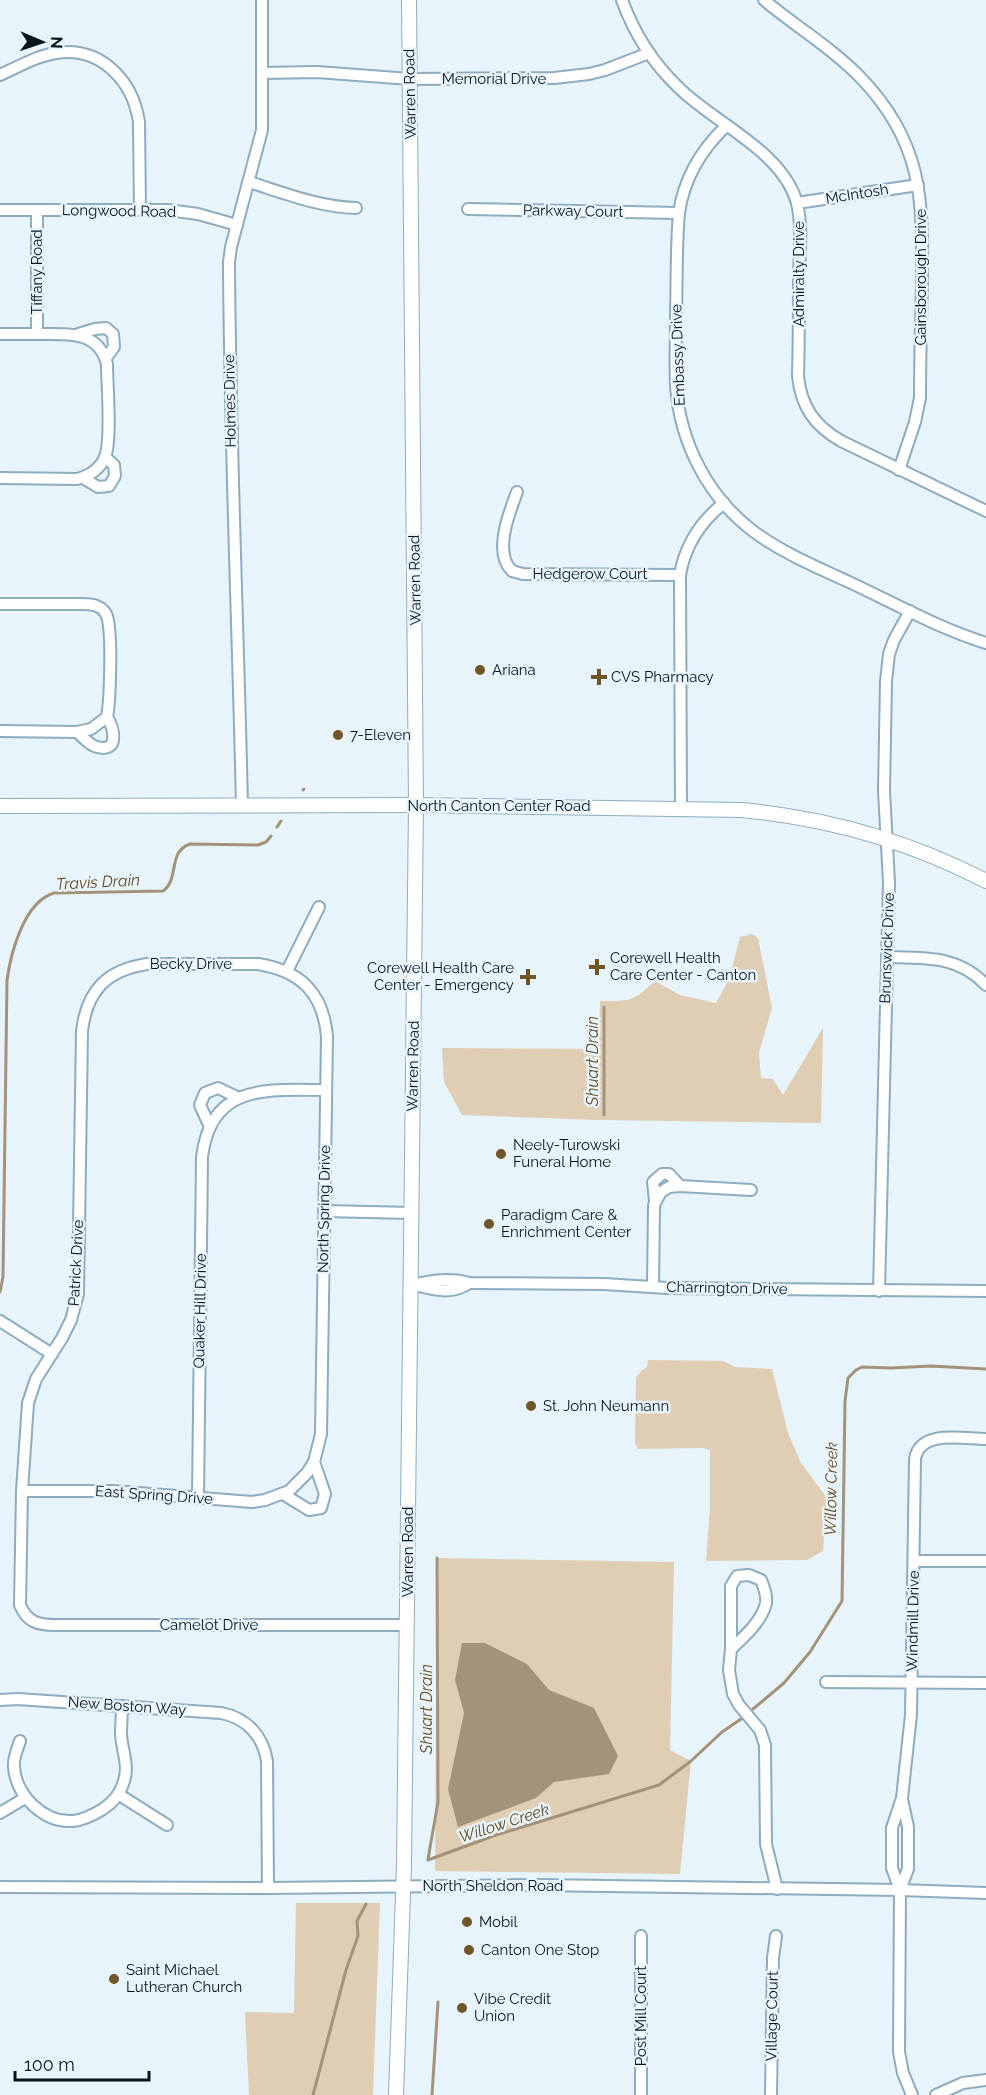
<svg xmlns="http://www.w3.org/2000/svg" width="986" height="2095" font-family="Raleway,sans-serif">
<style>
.green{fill:#dfceb4}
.water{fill:#a3937a}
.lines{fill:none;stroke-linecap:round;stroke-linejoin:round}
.stream{stroke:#a3937a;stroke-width:3}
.minor-casing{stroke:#8eacc0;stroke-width:14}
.major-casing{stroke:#8eacc0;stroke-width:16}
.minor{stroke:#fff;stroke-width:10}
.major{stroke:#fff;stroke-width:14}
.poi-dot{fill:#705527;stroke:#e7f4fc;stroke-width:2}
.labels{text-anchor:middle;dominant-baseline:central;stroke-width:5;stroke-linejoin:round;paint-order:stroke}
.street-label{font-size:15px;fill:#09151c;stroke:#e7f4fc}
.poi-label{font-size:15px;fill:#09151c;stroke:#e7f4fc;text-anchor:start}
.water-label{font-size:16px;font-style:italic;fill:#654b1f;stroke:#e7f4fc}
</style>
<rect width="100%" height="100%" fill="#e7f4fc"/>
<g class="green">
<path d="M752,934L758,938L772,1008L759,1053L761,1078L773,1079L783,1095L823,1028L821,1123L596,1120L462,1115L444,1082L442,1048L599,1049L600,1001C631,1001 632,1002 655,981L680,995L716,1003L729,979L740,937Z"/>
<polygon points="648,1360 724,1361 735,1367 772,1369 788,1433 801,1463 827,1498 823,1551 807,1560 706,1561 710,1508 710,1450 703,1448 638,1449 635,1443 636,1378 642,1370 647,1367"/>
<polygon points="437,1558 674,1562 670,1750 691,1761 680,1874 435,1871"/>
<polygon points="296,1903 380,1903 373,2095 249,2095 245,2012 294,2013"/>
</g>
<polygon class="water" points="462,1643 485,1643 527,1664 549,1690 594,1708 618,1756 609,1774 554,1782 536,1798 458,1827 448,1789 464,1713 455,1680"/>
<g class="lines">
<g class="stream">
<polyline points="303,790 304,789"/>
<polyline points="277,827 281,821"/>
<polyline points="604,1007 604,1115"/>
<path d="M0,1292L3,1277L7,980C11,952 24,902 54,893L163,891C180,879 167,852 190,844L258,845L266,842L271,836"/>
<polyline points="753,1709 784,1683 810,1652 842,1601 845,1401 848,1378 856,1370 862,1367 891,1368 931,1366 986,1369"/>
<polyline points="428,1859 438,1802 437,1558"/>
<polyline points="428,1860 496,1835 659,1785 691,1761 722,1732 741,1719"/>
<polyline points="313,2095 346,1970 358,1936 357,1921 366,1904"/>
<polyline points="432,2095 438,2002"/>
</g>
<g class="minor-casing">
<g id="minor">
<path d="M622,0C634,33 653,63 678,87C715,124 782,150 797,203C802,225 800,249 799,272C799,306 799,341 798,376C801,407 815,426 841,441L986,511"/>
<path d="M764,0C795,26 832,48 860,77C923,142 923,199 922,284C921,322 920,360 920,398L915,422L899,470"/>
<polyline points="263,73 317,72 410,79 554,78 589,74 605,70 649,53"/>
<path d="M0,75C18,67 36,56 56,53C101,46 133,81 139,122L140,210"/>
<path d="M726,126C701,150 684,178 679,213C676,246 677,280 676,313C676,337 675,362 676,386C680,442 707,496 753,531C781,552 816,567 849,582C894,603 938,628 986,643"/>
<path d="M249,182C284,193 319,207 356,208"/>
<polyline points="797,203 918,185"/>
<polyline points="468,209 679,213"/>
<polyline points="0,210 168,210 198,214 237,225"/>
<path d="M0,334C16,334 31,334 47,334C73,334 99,333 107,364C107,384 112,440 105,457C100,469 89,476 77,479L0,478"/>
<polyline points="37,334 37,210"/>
<polyline points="78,334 95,329 106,328 113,334 114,347 106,358"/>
<polyline points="83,478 98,487 109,486 115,476 114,465 105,457"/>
<path d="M517,492C509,513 493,553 512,571L523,574L680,575"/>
<path d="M0,604H82C92,604 101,605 106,614C113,627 110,701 107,717L91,729L77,732L0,731"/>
<path d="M77,732C83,737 89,745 97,747C120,753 114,728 107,717"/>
<path d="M242,806C238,624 230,444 229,262L231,247L262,130V0"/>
<path d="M681,808L680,575C685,545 700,522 724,503"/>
<path d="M887,957C924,958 958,955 986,985"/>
<polyline points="287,971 319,907"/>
<polyline points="210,1127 200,1105 205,1093 218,1088 239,1098"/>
<polyline points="655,1201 653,1182 662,1174 669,1174 680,1186"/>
<polyline points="324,1211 412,1213"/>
<path d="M412,1285C431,1281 450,1277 469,1283L604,1284L667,1288L986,1291"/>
<path d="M415,1285C434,1290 453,1295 469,1283"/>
<polyline points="653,1287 654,1205 661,1192 669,1187 680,1186 751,1190"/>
<polyline points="879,1291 889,882 884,791 886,681 889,654 894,640 910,611"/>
<polyline points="0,1321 52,1354"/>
<path d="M22,1491H113L252,1502L265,1500L289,1491L307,1473L314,1462L321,1434L327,1036C323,993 301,971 258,964H147C107,970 87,990 82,1031L78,1294L71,1320L62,1338L36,1379L28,1403L22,1491L20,1605C27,1622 38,1625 55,1625H407"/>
<polyline points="283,1494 309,1510 321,1508 325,1494 314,1462"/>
<path d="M198,1497L202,1157C211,1082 269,1090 326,1090"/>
<polyline points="914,1561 986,1561"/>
<path d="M731,1649V1586L737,1576L749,1575L761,1580C764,1587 767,1596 766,1603C762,1621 744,1637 731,1649L729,1670L733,1694L739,1705L760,1730L765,1745L766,1844L777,1889"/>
<polyline points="826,1682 986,1683"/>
<path d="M0,1700L18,1699L221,1713C247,1718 263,1736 267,1761L268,1888"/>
<path d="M20,1741C17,1750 13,1758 14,1767C16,1796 44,1823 73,1821C84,1820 95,1814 103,1809C112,1803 120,1794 123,1784C130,1766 122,1752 121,1734C121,1725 122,1715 122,1706"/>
<polyline points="118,1794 167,1825"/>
<polyline points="0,1813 25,1798"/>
<polyline points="0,1887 268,1888 537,1885 900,1890 986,1893"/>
<polyline points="900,1890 908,1869 908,1827 902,1799"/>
<polyline points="641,1936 641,2095"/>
<polyline points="771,2095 773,1958 776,1936"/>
<path d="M912,2095L903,2073L899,2052L900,1890L892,1868V1828L902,1798L911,1715L915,1459C920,1429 963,1439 986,1439"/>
<polyline points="936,2095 963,2083 986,2080"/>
</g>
</g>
<g class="major-casing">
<g id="major">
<path d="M0,806L416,805L741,810C828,818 909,841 986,881"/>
<polyline points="396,2095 404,1865 416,805 409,0"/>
</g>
</g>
<use href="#minor" class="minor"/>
<use href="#major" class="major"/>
</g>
<g class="poi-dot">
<circle cx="480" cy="670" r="6"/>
<path d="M596 668h6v6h6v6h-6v6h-6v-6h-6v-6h6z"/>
<circle cx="338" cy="735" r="6"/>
<path d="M594 958h6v6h6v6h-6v6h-6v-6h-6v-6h6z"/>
<path d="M525 968h6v6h6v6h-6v6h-6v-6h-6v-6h6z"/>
<circle cx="501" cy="1154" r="6"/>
<circle cx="489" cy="1224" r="6"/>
<circle cx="531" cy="1406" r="6"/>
<circle cx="467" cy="1922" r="6"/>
<circle cx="469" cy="1950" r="6"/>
<circle cx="114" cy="1979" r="6"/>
<circle cx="462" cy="2008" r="6"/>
</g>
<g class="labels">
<g class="street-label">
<text x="494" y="79">Memorial Drive</text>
<text transform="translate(410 94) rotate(-91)">Warren Road</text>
<text transform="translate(857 194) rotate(-9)">McIntosh</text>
<text transform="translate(119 211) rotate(1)">Longwood Road</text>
<text transform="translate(573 211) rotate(1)">Parkway Court</text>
<text transform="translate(37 272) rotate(-90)">Tiffany Road</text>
<text transform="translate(799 274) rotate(-90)">Admiralty Drive</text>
<text transform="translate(921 277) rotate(-90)">Gainsborough Drive</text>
<text transform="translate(678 355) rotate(-92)">Embassy Drive</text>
<text transform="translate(230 401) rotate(-91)">Holmes Drive</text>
<text x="590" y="574">Hedgerow Court</text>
<text transform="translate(415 580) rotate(-91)">Warren Road</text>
<text x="499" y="806">North Canton Center Road</text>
<text transform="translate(887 948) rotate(-88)">Brunswick Drive</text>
<text x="191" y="964">Becky Drive</text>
<text transform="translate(413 1066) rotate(-89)">Warren Road</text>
<text transform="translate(324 1209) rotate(-89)">North Spring Drive</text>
<text transform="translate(76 1263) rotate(-87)">Patrick Drive</text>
<text transform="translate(727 1288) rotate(1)">Charrington Drive</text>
<text transform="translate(200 1311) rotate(-89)">Quaker Hill Drive</text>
<text transform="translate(154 1495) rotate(4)">East Spring Drive</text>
<text transform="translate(408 1552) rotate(-90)">Warren Road</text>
<text transform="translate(913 1621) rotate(-89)">Windmill Drive</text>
<text x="209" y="1625">Camelot Drive</text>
<text transform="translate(127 1706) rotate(4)">New Boston Way</text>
<text x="493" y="1886">North Sheldon Road</text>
<text transform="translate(641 2016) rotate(-90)">Post Mill Court</text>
<text transform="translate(772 2016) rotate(-89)">Village Court</text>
</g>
<g class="poi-label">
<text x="492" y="670">Ariana</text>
<text x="611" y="677">CVS Pharmacy</text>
<text x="350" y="735">7-Eleven</text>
<text x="610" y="958">Corewell Health<tspan x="610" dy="17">Care Center - Canton</tspan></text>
<text x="514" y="968" text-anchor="end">Corewell Health Care<tspan x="514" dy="17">Center - Emergency</tspan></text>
<text x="513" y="1145">Neely-Turowski<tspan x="513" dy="17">Funeral Home</tspan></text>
<text x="501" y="1215">Paradigm Care &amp;<tspan x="501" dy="17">Enrichment Center</tspan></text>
<text x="543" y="1406">St. John Neumann</text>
<text x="479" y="1922">Mobil</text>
<text x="481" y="1950">Canton One Stop</text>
<text x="126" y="1970">Saint Michael<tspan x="126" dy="17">Lutheran Church</tspan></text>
<text x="474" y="1999">Vibe Credit<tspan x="474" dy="17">Union</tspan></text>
</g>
<g class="water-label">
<text transform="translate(98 882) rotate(-3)">Travis Drain</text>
<text transform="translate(592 1061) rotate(-90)">Shuart Drain</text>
<text transform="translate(831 1489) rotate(-89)">Willow Creek</text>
<text transform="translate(426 1709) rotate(-90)">Shuart Drain</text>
<text transform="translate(504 1823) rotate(-18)">Willow Creek</text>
</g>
</g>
<g transform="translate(42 42) rotate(92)" stroke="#e7f4fc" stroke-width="4.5" paint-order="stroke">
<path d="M0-4.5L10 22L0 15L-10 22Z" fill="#09151c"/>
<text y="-9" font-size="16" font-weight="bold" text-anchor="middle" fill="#09151c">N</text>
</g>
<path d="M15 2071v9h134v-9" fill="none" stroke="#09151c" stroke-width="3"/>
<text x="24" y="2071" font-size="18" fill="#09151c" stroke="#e7f4fc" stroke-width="4.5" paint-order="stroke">100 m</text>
</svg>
